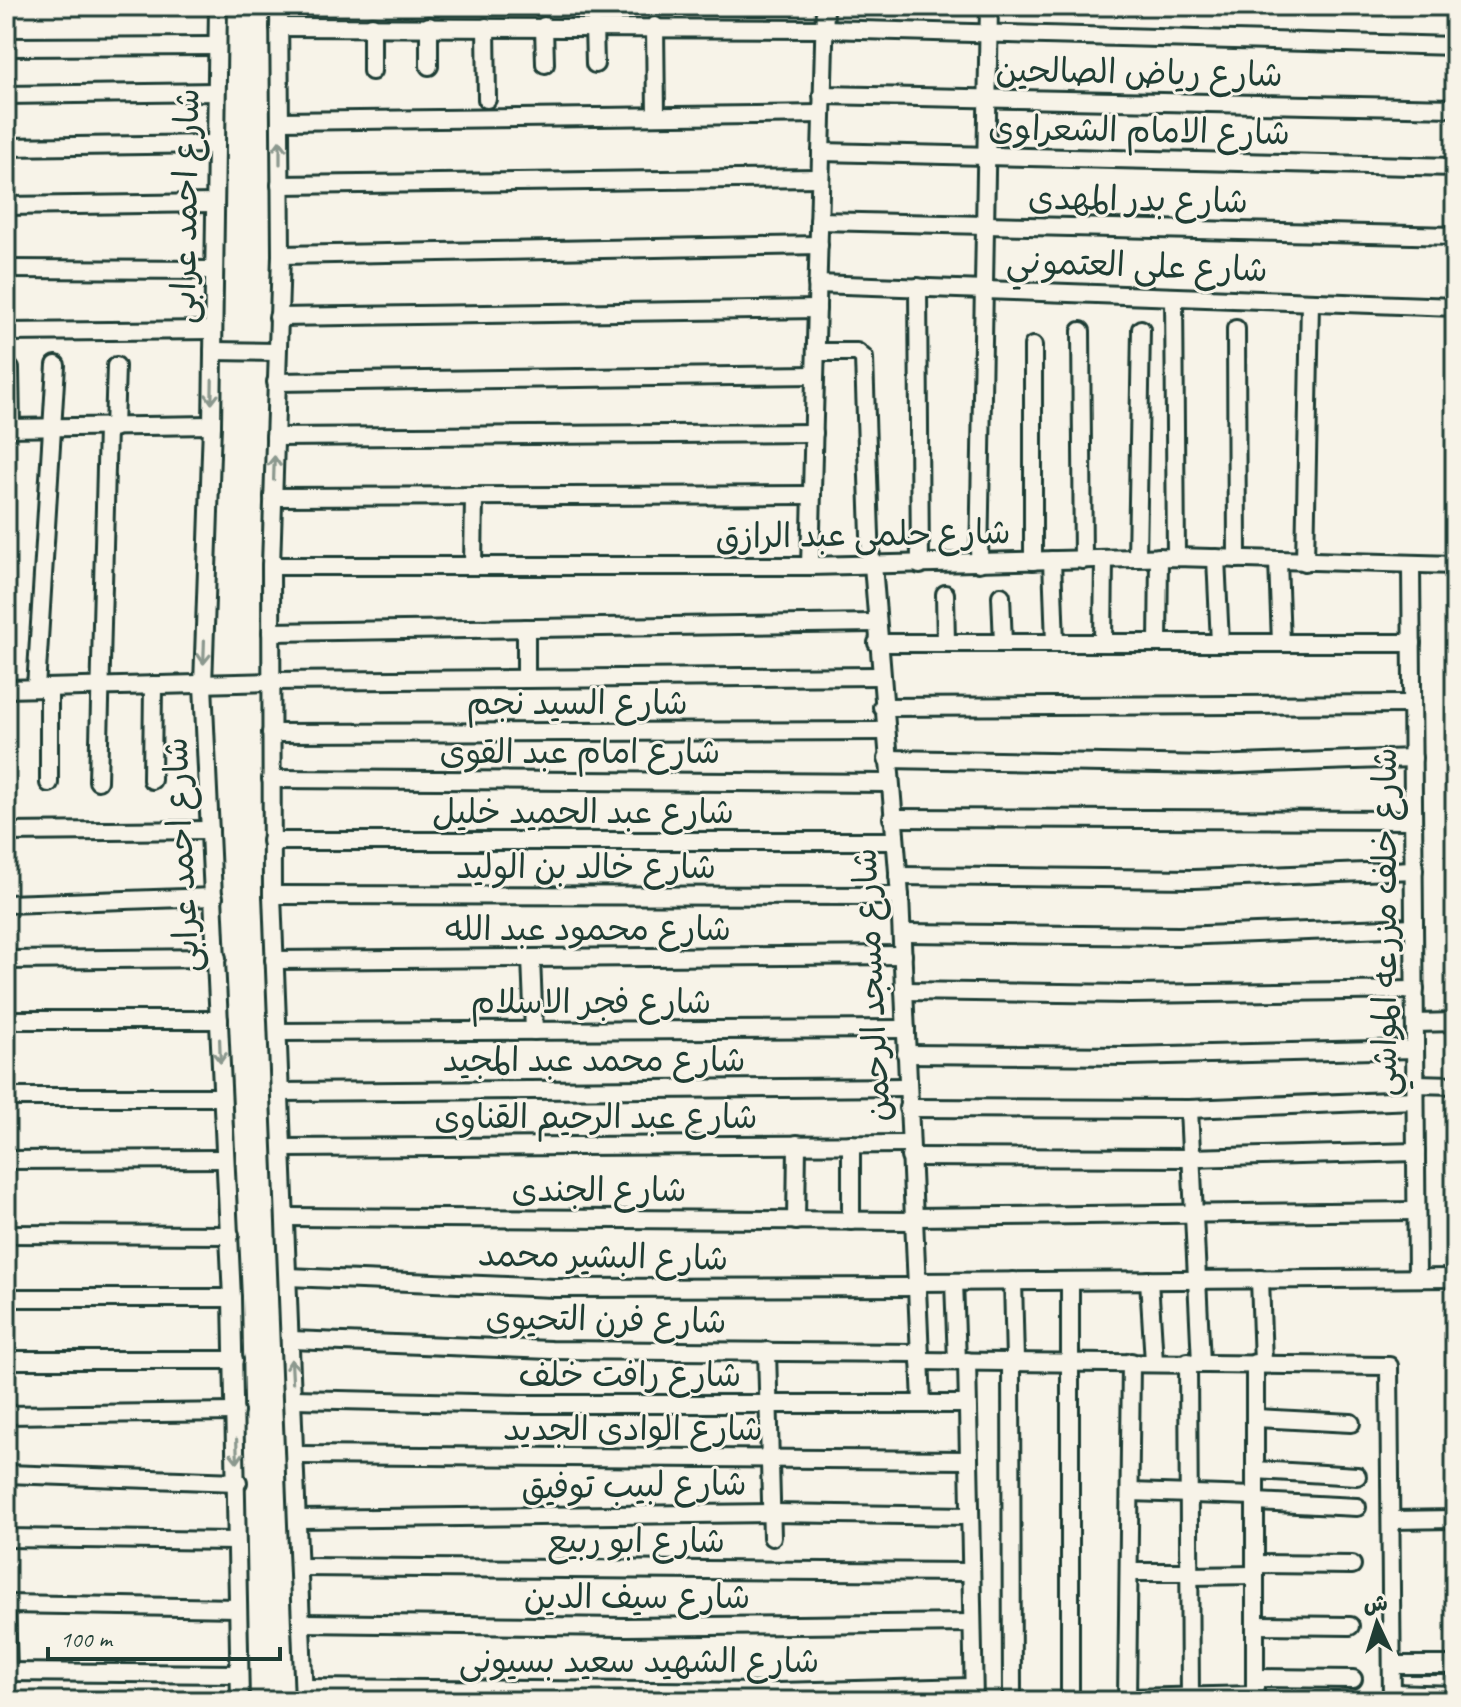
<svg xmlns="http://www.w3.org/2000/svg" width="1461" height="1707" font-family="Caveat,'Playpen Sans Arabic',sans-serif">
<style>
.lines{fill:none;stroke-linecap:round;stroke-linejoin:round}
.minor-casing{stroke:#1f3d34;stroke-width:22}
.minor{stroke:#f7f3e8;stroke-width:16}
.oneway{stroke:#8b988e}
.labels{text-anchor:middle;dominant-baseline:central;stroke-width:6;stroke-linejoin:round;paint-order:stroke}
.street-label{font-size:34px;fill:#1f3d34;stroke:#f7f3e8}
</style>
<rect width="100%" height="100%" fill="#f7f3e8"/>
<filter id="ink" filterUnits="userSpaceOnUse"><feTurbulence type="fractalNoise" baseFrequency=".0125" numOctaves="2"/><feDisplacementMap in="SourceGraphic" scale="16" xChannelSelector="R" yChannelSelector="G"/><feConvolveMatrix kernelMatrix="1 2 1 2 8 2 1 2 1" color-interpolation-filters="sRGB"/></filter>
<g filter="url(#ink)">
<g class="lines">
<g class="minor-casing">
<g id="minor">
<polyline points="218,6 212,425 203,685 232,1298 240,1701"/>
<polyline points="279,6 281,255 271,566 272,895 304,1701"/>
<polyline points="372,26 372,71"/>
<polyline points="429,26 429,66"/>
<polyline points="544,26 545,64"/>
<polyline points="594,26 595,64"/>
<polyline points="655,26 656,116"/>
<polyline points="279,27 824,29 1455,46"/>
<polyline points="486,27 487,99"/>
<polyline points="6,47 217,46"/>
<polyline points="6,95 216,92"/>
<polyline points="822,95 1455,108"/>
<polyline points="280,121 822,114"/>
<polyline points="6,147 214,144"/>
<polyline points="821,152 1455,167"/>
<polyline points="280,185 820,178"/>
<polyline points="6,206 213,203"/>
<polyline points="819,221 1455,236"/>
<polyline points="281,255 819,245"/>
<polyline points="6,269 214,270"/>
<polyline points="817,284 1455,307"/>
<polyline points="918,287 920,565"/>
<polyline points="1174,297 1176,557"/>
<polyline points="278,317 817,309"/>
<polyline points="1236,329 1237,559"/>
<polyline points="1081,331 1083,560"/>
<polyline points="6,332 213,330"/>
<polyline points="213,351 277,352"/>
<polyline points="816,352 857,352 864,358 871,565"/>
<polyline points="10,369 11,428"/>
<polyline points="276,382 815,375"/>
<polyline points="6,428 212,425"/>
<polyline points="114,428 116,366"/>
<polyline points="275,437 814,433"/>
<polyline points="273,497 812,495"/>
<polyline points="1137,558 1141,329"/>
<polyline points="1216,558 1220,643"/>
<polyline points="1052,560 1055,643"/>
<polyline points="1033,561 1033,346"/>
<polyline points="1278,561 1281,643"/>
<polyline points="1305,562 1310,302"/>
<polyline points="979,563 989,6"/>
<polyline points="873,565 900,896 922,1403"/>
<polyline points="1411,565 1417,1278"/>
<polyline points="271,566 810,566 1176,557 1455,565"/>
<polyline points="473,566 474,496"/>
<polyline points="810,566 825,6"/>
<polyline points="945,594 946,643"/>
<polyline points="1001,596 1003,643"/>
<polyline points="271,632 875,623"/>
<polyline points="877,643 1412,643"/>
<polyline points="1103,643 1104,559"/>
<polyline points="1158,643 1159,557"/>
<polyline points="526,678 526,628"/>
<polyline points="271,681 879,676"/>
<polyline points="36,688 56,365"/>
<polyline points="49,688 49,783"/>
<polyline points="6,689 271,682"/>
<polyline points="882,707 1412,704"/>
<polyline points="271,733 884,731"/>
<polyline points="887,759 1213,765 1413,758"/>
<polyline points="271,779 889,783"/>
<polyline points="152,780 153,685"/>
<polyline points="98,781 107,428"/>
<polyline points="892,818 1413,820"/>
<polyline points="6,832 210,830"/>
<polyline points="271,841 894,841"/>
<polyline points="898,876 1194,879 1414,870"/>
<polyline points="272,895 900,896"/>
<polyline points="6,904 214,897"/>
<polyline points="902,933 1179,936 1414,927"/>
<polyline points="531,958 534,1031"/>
<polyline points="6,960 217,958"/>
<polyline points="274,960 903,955"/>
<polyline points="904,991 1130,994 1415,990"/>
<polyline points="6,1020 219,1020"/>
<polyline points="1415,1023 1455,1022"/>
<polyline points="278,1032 906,1029"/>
<polyline points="906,1054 1128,1056 1415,1049"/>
<polyline points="1415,1084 1455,1085"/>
<polyline points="280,1092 907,1087"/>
<polyline points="6,1097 221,1097"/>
<polyline points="908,1108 1189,1109 1415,1100"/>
<polyline points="1189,1109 1201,1363"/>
<polyline points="283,1148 909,1144"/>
<polyline points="910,1157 1190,1158 1416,1152"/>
<polyline points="6,1160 224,1159"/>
<polyline points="286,1217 913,1221"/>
<polyline points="913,1217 1416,1211"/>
<polyline points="796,1221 797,1144"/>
<polyline points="851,1221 851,1144"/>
<polyline points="6,1234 230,1235"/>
<polyline points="288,1277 554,1288 916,1287"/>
<polyline points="1260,1279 1263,1363"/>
<polyline points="1149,1280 1154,1362"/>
<polyline points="1013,1281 1015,1361"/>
<polyline points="1070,1281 1070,1701"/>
<polyline points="916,1282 1455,1278"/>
<polyline points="954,1282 957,1361"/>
<polyline points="6,1298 232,1298"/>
<polyline points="291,1340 551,1350 920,1353"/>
<polyline points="767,1351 772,1537"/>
<polyline points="6,1360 234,1360"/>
<polyline points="920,1361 1389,1366 1392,1701"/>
<polyline points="967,1361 974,1701"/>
<polyline points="1011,1361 1012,1701"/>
<polyline points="1188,1362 1190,1701"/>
<polyline points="1255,1363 1255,1701"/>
<polyline points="294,1399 524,1404 967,1404"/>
<polyline points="6,1415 235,1412"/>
<polyline points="1255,1418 1351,1423"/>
<polyline points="296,1455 969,1460"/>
<polyline points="1255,1470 1357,1476"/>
<polyline points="6,1474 238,1482"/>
<polyline points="1130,1492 1255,1496"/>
<polyline points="1255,1502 1357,1507"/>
<polyline points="299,1519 772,1513 970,1516"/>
<polyline points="1392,1520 1455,1519"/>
<polyline points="6,1538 236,1541"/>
<polyline points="1255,1564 1352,1565"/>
<polyline points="300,1567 971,1572"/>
<polyline points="1129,1572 1189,1572"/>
<polyline points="1189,1576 1255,1575"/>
<polyline points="6,1604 238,1608"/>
<polyline points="6,1606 8,1672"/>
<polyline points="302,1623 626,1627 972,1623"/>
<polyline points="1255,1625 1350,1626"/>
<polyline points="1392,1665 1455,1665"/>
<polyline points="6,1672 239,1674"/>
<polyline points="1255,1678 1353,1679"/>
<polyline points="304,1688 778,1692 973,1687"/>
<polyline points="1392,1693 1455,1695"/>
<polyline points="1127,1698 1255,1695"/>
<polyline points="1127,1701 1131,1362"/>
</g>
</g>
<use href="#minor" class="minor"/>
</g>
<defs><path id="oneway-shaft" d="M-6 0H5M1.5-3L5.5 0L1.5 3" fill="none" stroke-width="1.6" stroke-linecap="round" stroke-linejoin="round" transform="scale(2)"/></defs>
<g class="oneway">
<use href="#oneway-shaft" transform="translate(280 152) rotate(-90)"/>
<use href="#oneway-shaft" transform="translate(212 392) rotate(91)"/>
<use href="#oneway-shaft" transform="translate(274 468) rotate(-88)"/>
<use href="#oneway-shaft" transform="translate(204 652) rotate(92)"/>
<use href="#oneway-shaft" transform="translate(220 1051) rotate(88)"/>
<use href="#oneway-shaft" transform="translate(292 1371) rotate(-93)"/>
<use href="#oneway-shaft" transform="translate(237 1451) rotate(88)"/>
</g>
</g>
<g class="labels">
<g class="street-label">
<text transform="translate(1139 72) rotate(1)">شارع رياض الصالحين</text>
<text transform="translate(1139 130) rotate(1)">شارع الامام الشعراوى</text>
<text transform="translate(1138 199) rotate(1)">شارع بدر المهدى</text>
<text transform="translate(185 206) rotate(-89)">شارع احمد عرابى</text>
<text transform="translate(1137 265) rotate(2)">شارع على العتموني</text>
<text transform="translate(863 534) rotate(-1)">شارع حلمى عبد الرازق</text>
<text x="577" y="702">شارع السيد نجم</text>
<text x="580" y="751">شارع امام عبد القوى</text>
<text x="583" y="811">شارع عبد الحميد خليل</text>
<text transform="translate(181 855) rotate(-93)">شارع احمد عرابى</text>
<text x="586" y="866">شارع خالد بن الوليد</text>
<text transform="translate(1384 922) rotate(-90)">شارع خلف مزرعه المواشي</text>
<text x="588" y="928">شارع محمود عبد الله</text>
<text transform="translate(871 985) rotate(-93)">شارع مسجد الرحمن</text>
<text x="591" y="1001">شارع فجر الاسلام</text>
<text x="594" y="1059">شارع محمد عبد المجيد</text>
<text x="596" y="1116">شارع عبد الرحيم القناوى</text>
<text x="599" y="1189">شارع الجندى</text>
<text transform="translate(603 1256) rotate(1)">شارع البشير محمد</text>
<text transform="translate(606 1319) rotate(1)">شارع فرن التحيوى</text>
<text x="630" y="1374">شارع رافت خلف</text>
<text x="633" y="1428">شارع الوادى الجديد</text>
<text transform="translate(634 1485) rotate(-1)">شارع لبيب توفيق</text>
<text x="636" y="1540">شارع ابو ربيع</text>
<text x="637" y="1596">شارع سيف الدين</text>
<text x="639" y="1660">شارع الشهيد سعيد بسيونى</text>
</g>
</g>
<rect width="1461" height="1707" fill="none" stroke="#f7f3e8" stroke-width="32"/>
<rect x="16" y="16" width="1429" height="1675" fill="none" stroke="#1f3d34" stroke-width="3" filter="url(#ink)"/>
<g transform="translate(1377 1623) rotate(356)" stroke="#f7f3e8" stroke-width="6" paint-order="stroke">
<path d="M0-6L14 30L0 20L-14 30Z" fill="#1f3d34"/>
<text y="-12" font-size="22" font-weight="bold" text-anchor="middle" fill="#1f3d34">ش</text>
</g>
<path d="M48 1647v12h232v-12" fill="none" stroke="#1f3d34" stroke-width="4"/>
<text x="60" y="1647" font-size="24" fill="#1f3d34" stroke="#f7f3e8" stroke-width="6" paint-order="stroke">100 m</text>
</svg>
